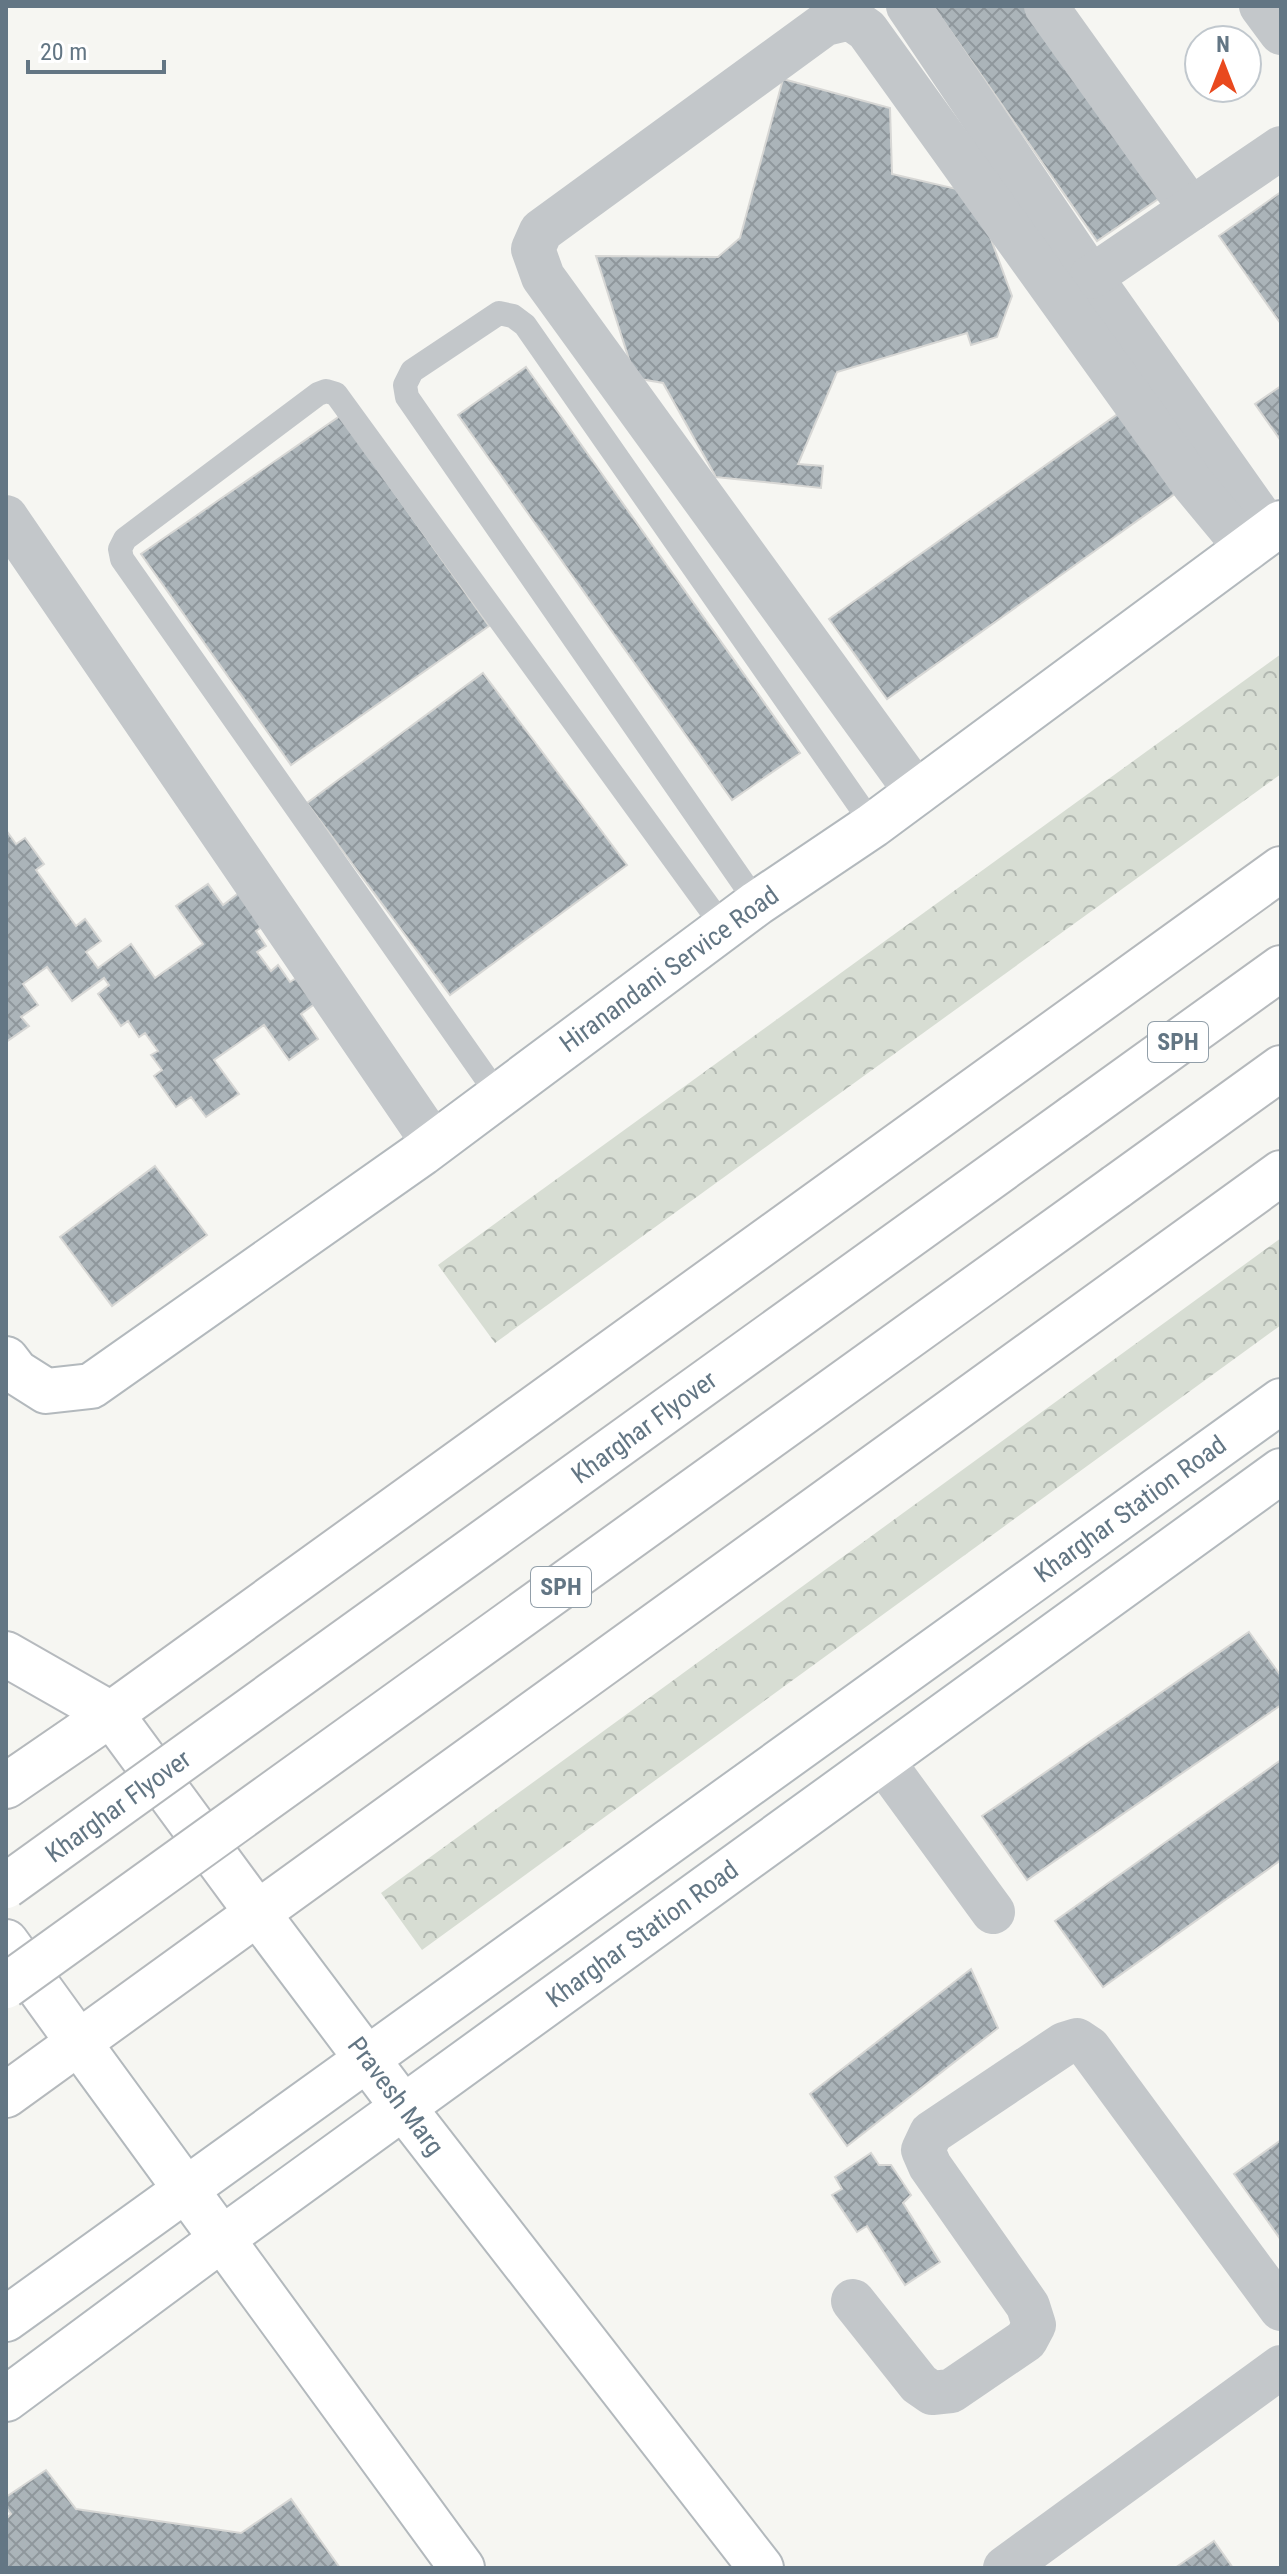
<svg xmlns="http://www.w3.org/2000/svg" width="1287" height="2574" font-family="'Roboto Condensed',sans-serif">
<style>
.forest{fill:url(#forest-crowns)}
.building{fill:url(#building-cross-hatch);stroke:#d7d7d5;stroke-width:2}
.lines{fill:none;stroke-linecap:round;stroke-linejoin:round}
.secondary-casing{stroke:#b3b9bd;stroke-width:48}
.primary-casing{stroke:#b6babe;stroke-width:48}
.highway-casing{stroke:#b5b9bc;stroke-width:48}
.lane{stroke:#c3c7ca;stroke-width:24}
.street{stroke:#c3c7ca;stroke-width:44}
.secondary{stroke:#fff;stroke-width:44}
.primary{stroke:#fff;stroke-width:44}
.highway{stroke:#fff;stroke-width:44}
.highway-bridge-casing{stroke:#b5b9bc;stroke-width:48;stroke-linecap:butt}
.highway-bridge{stroke:#fff;stroke-width:44}
.labels{text-anchor:middle;dominant-baseline:central;stroke-width:8;stroke-linejoin:round;paint-order:stroke}
.shield{fill:#fff;stroke:#929fa9;stroke-width:2}
.shield-label{font-size:24px;font-weight:bold;fill:#637684}
.street-label{font-size:26px;fill:#637684;stroke:#fff}
</style>
<defs>
<pattern id="forest-crowns" width="20" height="18" patternUnits="userSpaceOnUse" patternTransform="scale(2)"><rect width="20" height="18" fill="#d7ddd3"/><path d="M2 6a3 3 0 1 1 6 0M12 15a3 3 0 1 1 6 0" fill="none" stroke="#b2b8b1"/></pattern>
<pattern id="building-cross-hatch" width="8" height="8" patternUnits="userSpaceOnUse" patternTransform="scale(2)"><rect width="8" height="8" fill="#abb4b9"/><path d="M0 0l8 8M0 8l8-8" fill="none" stroke="#8f979c"/></pattern>
</defs>
<rect width="100%" height="100%" fill="#f6f6f2"/>
<g class="forest">
<polygon points="1281,654 1281,774 495,1343 438,1265"/>
<polygon points="1281,1238 1281,1325 422,1950 381,1893"/>
</g>
<g class="building">
<polygon points="933,6 1036,6 1167,193 1097,241"/>
<polygon points="783,79 890,108 892,174 974,193 1012,296 997,337 971,345 967,333 837,372 798,464 823,466 821,488 716,477 663,383 635,378 596,256 718,257 740,238"/>
<polygon points="1281,192 1281,324 1219,236"/>
<polygon points="526,367 800,753 732,800 458,415"/>
<polygon points="1281,386 1281,441 1255,404"/>
<polygon points="1122,411 1179,491 887,699 829,619"/>
<polygon points="340,416 489,626 291,765 141,554"/>
<polygon points="483,673 627,865 450,995 307,803"/>
<polygon points="6,830 16,844 25,838 44,864 36,870 76,926 85,919 101,941 86,952 98,968 131,944 155,978 203,944 176,906 208,884 223,905 240,892 263,926 256,931 266,946 257,952 271,971 278,965 290,982 298,977 316,1003 301,1014 318,1039 289,1060 264,1025 214,1060 239,1094 206,1117 191,1097 176,1107 154,1076 162,1070 151,1055 158,1051 145,1033 139,1037 128,1021 121,1026 98,994 109,985 104,978 72,1001 47,967 23,984 38,1005 21,1017 29,1026 6,1042"/>
<polygon points="155,1166 207,1235 112,1306 60,1237"/>
<polygon points="1249,1632 1281,1676 1281,1705 1027,1880 982,1816"/>
<polygon points="1281,1760 1281,1860 1103,1987 1055,1921"/>
<polygon points="971,1969 998,2028 847,2146 810,2094"/>
<polygon points="1281,2140 1281,2240 1234,2174"/>
<polygon points="871,2153 879,2165 891,2165 911,2195 903,2203 940,2262 905,2285 867,2226 857,2232 832,2195 842,2189 835,2177"/>
<polygon points="46,2470 76,2509 241,2533 291,2499 340,2568 6,2568 6,2519 11,2514 6,2507 6,2497"/>
<polygon points="1214,2541 1233,2568 1175,2568"/>
</g>
<g class="lines">
<g class="secondary-casing">
<g id="secondary">
<polyline points="6,1359 16,1372 46,1391 91,1386 422,1153 757,903 873,825 1281,523"/>
<polyline points="258,1914 403,2107 761,2568"/>
<polyline points="79,2043 462,2568"/>
<polyline points="6,2319 1281,1401"/>
<polyline points="6,2399 223,2238 1281,1471"/>
</g>
</g>
<g class="primary-casing">
<g id="primary">
<polyline points="6,1654 111,1714 258,1914"/>
<polyline points="6,1942 79,2043"/>
</g>
</g>
<g class="highway-casing">
<g id="highway">
<polyline points="1074,1117 1281,968"/>
<polyline points="1116,1187 1281,1068"/>
<polyline points="6,1786 111,1714 1281,869"/>
<polyline points="6,2095 1281,1173"/>
</g>
</g>
<g class="lane">
<polyline points="757,903 407,397 405,385 412,371 499,313 513,316 525,325 873,825"/>
<polyline points="498,1095 122,559 120,549 125,539 318,394 326,391 336,394 724,928"/>
</g>
<g class="street">
<polyline points="908,6 1091,277 1270,531"/>
<polyline points="1046,6 1191,209"/>
<polyline points="1261,6 1281,33"/>
<polyline points="1091,277 1281,148"/>
<polyline points="6,517 434,1144"/>
<polyline points="917,793 543,277 533,249 541,231 825,24 850,18 867,30 1193,484 1247,549"/>
<polyline points="882,1760 993,1912"/>
<polyline points="853,2301 919,2384 932,2393 951,2391 1026,2340 1034,2325 1028,2306 930,2166 923,2150 931,2133 1064,2044 1077,2040 1089,2048 1281,2309"/>
<polyline points="1005,2568 1281,2367"/>
</g>
<use href="#secondary" class="secondary"/>
<use href="#primary" class="primary"/>
<use href="#highway" class="highway"/>
<g class="highway-bridge-casing">
<g id="highway-bridge">
<polyline points="6,1886 1074,1117"/>
<polyline points="6,1986 1116,1187"/>
</g>
</g>
<use href="#highway-bridge" class="highway-bridge"/>
</g>
<g class="labels">
<g class="shield">
<rect x="1148" y="1022" width="60" height="40" rx="6"/>
<rect x="531" y="1567" width="60" height="40" rx="6"/>
</g>
<g class="shield-label">
<text x="1178" y="1042">SPH</text>
<text x="561" y="1587">SPH</text>
</g>
<g class="street-label">
<text transform="translate(669 969) rotate(-36)">Hiranandani Service Road</text>
<text transform="translate(644 1427) rotate(-36)">Kharghar Flyover</text>
<text transform="translate(1130 1509) rotate(-36)">Kharghar Station Road</text>
<text transform="translate(118 1806) rotate(-36)">Kharghar Flyover</text>
<text transform="translate(642 1934) rotate(-36)">Kharghar Station Road</text>
<text transform="translate(396 2096) rotate(53)">Pravesh Marg</text>
</g>
</g>
<rect width="1287" height="2574" fill="none" stroke="#637684" stroke-width="16"/>
<g transform="translate(1223 64)"><circle r="38" fill="#ffffff" stroke="#c1c8ce" stroke-width="2"/>
<path d="M0-6L14 30L0 20L-14 30Z" fill="#e9491e"/>
<text y="-12" font-size="22" font-weight="bold" text-anchor="middle" fill="#637684">N</text>
</g>
<path d="M28 60v12h136v-12" fill="none" stroke="#637684" stroke-width="4"/>
<text x="40" y="60" font-size="24" fill="#637684" stroke="#ffffff" stroke-width="6" paint-order="stroke">20 m</text>
</svg>
